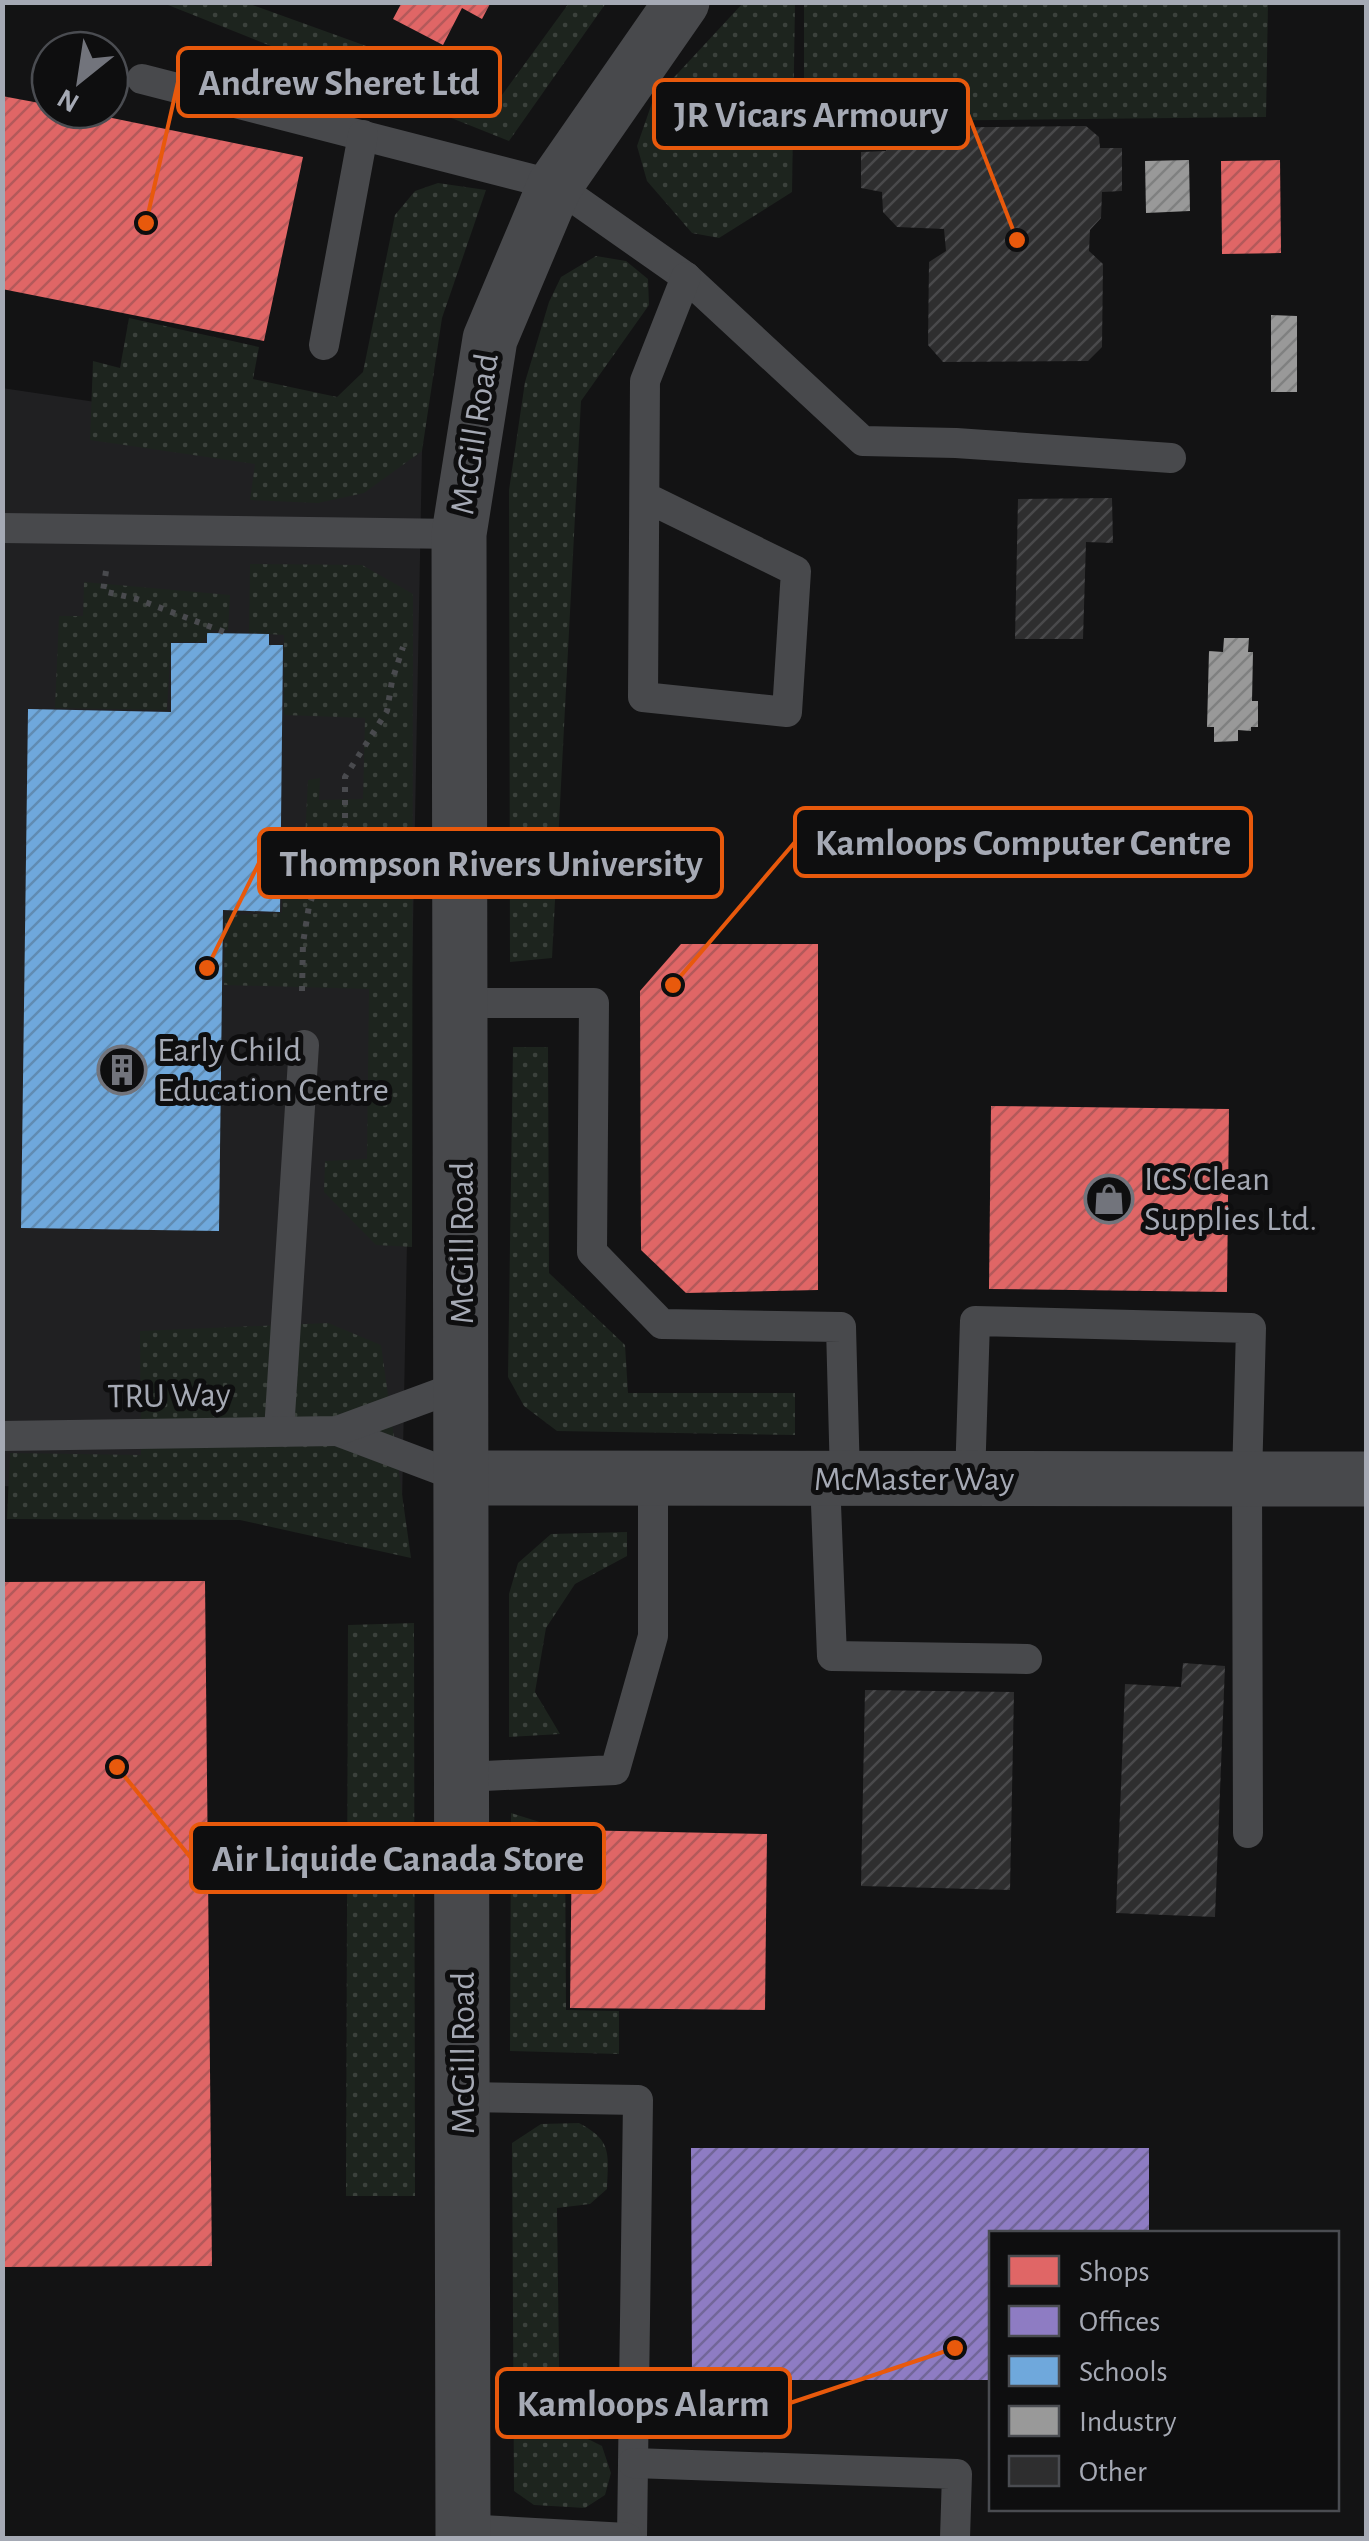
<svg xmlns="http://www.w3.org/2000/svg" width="1369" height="2541" font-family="'Alegreya Sans',sans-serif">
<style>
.built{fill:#202022}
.grass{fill:url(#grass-dots)}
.shops{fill:url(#shops-hatch)}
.offices{fill:url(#offices-hatch)}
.schools{fill:url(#schools-hatch)}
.industry{fill:url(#industry-hatch)}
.building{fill:url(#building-hatch)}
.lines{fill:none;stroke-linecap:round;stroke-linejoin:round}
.path{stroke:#494a4e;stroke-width:6;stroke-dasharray:5 8;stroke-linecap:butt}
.service{stroke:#48494c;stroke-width:30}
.minor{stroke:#48494c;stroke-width:55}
.tertiary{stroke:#48494c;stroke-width:55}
.labels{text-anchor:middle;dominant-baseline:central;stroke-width:10;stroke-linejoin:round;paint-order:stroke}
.street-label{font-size:35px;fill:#a5a9b4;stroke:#0e0e0f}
.poi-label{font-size:35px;fill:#a5a9b4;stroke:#0e0e0f;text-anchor:start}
.leader{fill:none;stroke:#e8590c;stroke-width:4}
.callout-dot{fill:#e8590c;stroke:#0e0e0f;stroke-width:4}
.callout{fill:#0e0e0f;stroke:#e8590c;stroke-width:4}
.callout-label{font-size:38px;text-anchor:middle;font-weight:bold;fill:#a5a9b4}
</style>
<defs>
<pattern id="grass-dots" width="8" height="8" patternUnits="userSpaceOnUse" patternTransform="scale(2.5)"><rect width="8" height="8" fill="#1d241e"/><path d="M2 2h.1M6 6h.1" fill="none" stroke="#3b413c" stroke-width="1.8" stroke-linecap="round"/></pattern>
<pattern id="shops-hatch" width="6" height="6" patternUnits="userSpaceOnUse" patternTransform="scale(2.5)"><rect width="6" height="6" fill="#e06666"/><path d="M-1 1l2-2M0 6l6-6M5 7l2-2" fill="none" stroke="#b4595a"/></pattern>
<pattern id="offices-hatch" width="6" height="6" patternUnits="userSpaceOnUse" patternTransform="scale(2.5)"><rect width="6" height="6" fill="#8e7cc3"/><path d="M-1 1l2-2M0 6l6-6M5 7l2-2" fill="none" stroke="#726699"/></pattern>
<pattern id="schools-hatch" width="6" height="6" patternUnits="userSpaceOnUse" patternTransform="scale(2.5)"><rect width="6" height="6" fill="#6fa8dc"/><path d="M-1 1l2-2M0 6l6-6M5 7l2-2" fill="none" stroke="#608bb2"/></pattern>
<pattern id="industry-hatch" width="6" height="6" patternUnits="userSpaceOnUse" patternTransform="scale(2.5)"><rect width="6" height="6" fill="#999"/><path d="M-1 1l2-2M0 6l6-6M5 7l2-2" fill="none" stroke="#7f8080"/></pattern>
<pattern id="building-hatch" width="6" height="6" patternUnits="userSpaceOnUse" patternTransform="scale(2.5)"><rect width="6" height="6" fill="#2e2e2f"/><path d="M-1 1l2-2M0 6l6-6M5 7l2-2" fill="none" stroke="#49494b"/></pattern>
</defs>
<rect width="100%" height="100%" fill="#131314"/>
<polygon class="built" points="2,388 422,451 402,1506 3,1486"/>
<g class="grass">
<polygon points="163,3 247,3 502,95 569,3 606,3 509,141"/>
<polygon points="743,3 795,3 792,192 719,238 692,233 647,181 637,146 653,100"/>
<polygon points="804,3 1268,3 1266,117 804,122"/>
<polygon points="438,183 486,190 442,318 422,451 364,493 318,503 250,500 255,464 90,440 93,361 120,368 129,318 259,347 253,379 337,397 363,372 395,215 415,191"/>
<polygon points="596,256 626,261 648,279 649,305 581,401 552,958 510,962 509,490 525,382 549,302 561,277"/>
<polygon points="250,564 362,565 413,594 412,1247 376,1245 324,1192 325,1161 367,1159 369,989 224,985 225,915 282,913 284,838 305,839 308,780 320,778 319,800 363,799 365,718 284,715 284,635 249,633"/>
<polygon points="84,582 230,595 228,630 212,630 202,642 171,642 167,710 55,708 59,616 83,616"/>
<polygon points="513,1047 548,1047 549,1273 625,1345 628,1393 795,1393 795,1435 557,1431 524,1406 508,1377"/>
<polygon points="328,1323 381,1345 411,1558 240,1520 7,1519 10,1453 141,1455 140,1331"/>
<polygon points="627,1532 627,1556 575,1584 546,1628 535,1692 560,1734 509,1737 509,1594 518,1563 551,1534"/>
<polygon points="414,1623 415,2196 346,2196 348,1625"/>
<polygon points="511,1813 565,1830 566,2010 619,2011 619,2054 510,2051"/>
<path d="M579,2123C613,2141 608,2154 607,2189L590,2204L557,2208L560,2436L586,2438L602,2446L611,2473L605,2495L585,2508L534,2505L514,2491L512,2143L541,2124Z"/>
</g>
<g class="shops">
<polygon points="402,2 491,2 482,19 462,8 443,45 393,19"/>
<polygon points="2,96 50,105 50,110 73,110 303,157 264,341 2,289"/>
<polygon points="1280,160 1281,253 1222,254 1221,161"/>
<polygon points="681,944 818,944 818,1290 686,1293 641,1250 640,991"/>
<polygon points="991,1106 1229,1109 1227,1292 989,1289"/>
<polygon points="205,1581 212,2266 2,2267 2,1582"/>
<polygon points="572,1830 767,1834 765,2010 570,2008"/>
</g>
<polygon class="offices" points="691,2148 1149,2148 1149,2234 992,2234 992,2380 692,2380"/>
<polygon class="schools" points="207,633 269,634 269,645 283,645 280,912 223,910 219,1231 21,1228 28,709 171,712 171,643 207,643"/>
<g class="industry">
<polygon points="1189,160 1190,211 1146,213 1145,161"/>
<polygon points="1271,315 1297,316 1297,392 1271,392"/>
<polygon points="1224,638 1249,638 1248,652 1253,652 1252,701 1258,701 1258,727 1251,727 1251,731 1238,730 1238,741 1214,742 1214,727 1207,727 1209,651 1223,652"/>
</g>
<g class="building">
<polygon points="1086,126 1099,137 1100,148 1122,148 1122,191 1102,192 1101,218 1090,230 1089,251 1103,264 1102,347 1088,361 943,362 928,345 929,262 946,251 944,229 897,227 883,212 882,192 861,188 861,152 886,151 887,138 896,128"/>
<polygon points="1112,498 1113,543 1086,542 1083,639 1015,639 1018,499"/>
<polygon points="1183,1663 1225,1666 1215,1917 1116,1913 1125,1684 1181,1687"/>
<polygon points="865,1690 1014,1692 1010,1890 861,1886"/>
</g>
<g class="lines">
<g class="path">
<polyline points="106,571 103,591 137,599 227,633"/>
<polyline points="302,991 303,943 309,906 318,881 338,849 345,829 345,777 387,711 392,681 403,647"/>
</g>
<g class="service">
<polyline points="142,79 555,185 686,277 863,441 956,443 1171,458"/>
<polyline points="324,345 363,135"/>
<polyline points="645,497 796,571 787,712 643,697 645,381 686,277"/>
<polyline points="2,528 459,534"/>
<polyline points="462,1003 594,1003 592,1252 662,1324 841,1327 845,1478"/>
<polyline points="279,1431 304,1045"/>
<polyline points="337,1431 462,1478"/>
<polyline points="2,1436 337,1431 462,1385"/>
<polyline points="825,1479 832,1656 1027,1659"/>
<polyline points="970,1479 975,1321 1251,1328 1247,1479 1248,1833"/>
<polyline points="463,1777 615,1770 653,1636 653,1479"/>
<polyline points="463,2097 638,2100 632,2538"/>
<polyline points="633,2463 957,2474 955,2538"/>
<polyline points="463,2529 627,2538"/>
</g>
<polyline class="minor" points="462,1478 1366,1479"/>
<polyline class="tertiary" points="463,2538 459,534 490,339 555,185 682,2"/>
</g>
<defs>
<g id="building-ring" transform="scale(2.5)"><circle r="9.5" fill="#0e0e0f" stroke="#72747c" stroke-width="1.5"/><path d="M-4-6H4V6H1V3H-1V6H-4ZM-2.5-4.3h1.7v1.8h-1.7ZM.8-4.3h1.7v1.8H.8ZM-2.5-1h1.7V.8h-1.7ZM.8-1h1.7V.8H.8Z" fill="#72747c"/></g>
<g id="shop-ring" transform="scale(2.5)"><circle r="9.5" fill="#0e0e0f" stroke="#72747c" stroke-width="1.5"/><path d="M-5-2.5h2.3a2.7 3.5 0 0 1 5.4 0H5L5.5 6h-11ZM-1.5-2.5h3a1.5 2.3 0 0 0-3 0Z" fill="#72747c"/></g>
</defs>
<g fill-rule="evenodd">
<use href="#building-ring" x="122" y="1070"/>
<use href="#shop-ring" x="1109" y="1199"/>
</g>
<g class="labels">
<g class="street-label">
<text transform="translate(475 434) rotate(-81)">McGill Road</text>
<text transform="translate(462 1243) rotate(-90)">McGill Road</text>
<text transform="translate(169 1396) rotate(-1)">TRU Way</text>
<text x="914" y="1479">McMaster Way</text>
<text transform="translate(463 2053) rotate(-90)">McGill Road</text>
</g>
<g class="poi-label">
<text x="157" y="1050">Early Child<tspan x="157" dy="40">Education Centre</tspan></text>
<text x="1144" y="1179">ICS Clean<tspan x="1144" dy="40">Supplies Ltd.</tspan></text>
</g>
</g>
<path class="leader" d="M146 223L178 82M1017 240L968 114M673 985L795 842M207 968L259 863M117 1767L191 1858M955 2348L790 2403"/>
<g class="callout-dot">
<circle cx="146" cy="223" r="10"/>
<circle cx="1017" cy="240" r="10"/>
<circle cx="673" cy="985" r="10"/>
<circle cx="207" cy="968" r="10"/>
<circle cx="117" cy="1767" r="10"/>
<circle cx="955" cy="2348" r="10"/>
</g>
<g class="callout">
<rect x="178" y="48" width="322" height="68" rx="10"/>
<rect x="654" y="80" width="314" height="68" rx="10"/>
<rect x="795" y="808" width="456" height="68" rx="10"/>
<rect x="259" y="829" width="463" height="68" rx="10"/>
<rect x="191" y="1824" width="413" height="68" rx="10"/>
<rect x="497" y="2369" width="293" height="68" rx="10"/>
</g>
<g class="callout-label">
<text x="339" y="95">Andrew Sheret Ltd</text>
<text x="811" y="127">JR Vicars Armoury</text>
<text x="1023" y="855">Kamloops Computer Centre</text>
<text x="491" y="876">Thompson Rivers University</text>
<text x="398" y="1871">Air Liquide Canada Store</text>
<text x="643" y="2416">Kamloops Alarm</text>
</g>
<rect width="1369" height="2541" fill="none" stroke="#a5a9b4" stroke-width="10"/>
<rect x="989" y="2231" width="350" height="280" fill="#0e0e0f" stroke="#4a4c51" stroke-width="2.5"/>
<rect x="1009" y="2256" width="50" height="30" fill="#e06666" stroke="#4a4c51" stroke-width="2.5"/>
<text x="1079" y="2281" font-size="30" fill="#a5a9b4">Shops</text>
<rect x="1009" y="2306" width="50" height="30" fill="#8e7cc3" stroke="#4a4c51" stroke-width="2.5"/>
<text x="1079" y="2331" font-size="30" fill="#a5a9b4">Offices</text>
<rect x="1009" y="2356" width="50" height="30" fill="#6fa8dc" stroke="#4a4c51" stroke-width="2.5"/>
<text x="1079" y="2381" font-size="30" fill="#a5a9b4">Schools</text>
<rect x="1009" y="2406" width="50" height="30" fill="#999999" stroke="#4a4c51" stroke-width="2.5"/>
<text x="1079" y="2431" font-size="30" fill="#a5a9b4">Industry</text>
<rect x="1009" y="2456" width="50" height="30" fill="#2e2e2f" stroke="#4a4c51" stroke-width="2.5"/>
<text x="1079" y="2481" font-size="30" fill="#a5a9b4">Other</text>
<g transform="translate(80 80) rotate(210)"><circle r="48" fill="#0e0e0f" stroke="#4a4c51" stroke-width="2.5"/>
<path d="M0-8L18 38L0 25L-18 38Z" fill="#72747c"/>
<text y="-15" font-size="28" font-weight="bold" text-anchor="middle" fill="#a5a9b4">N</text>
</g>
</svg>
